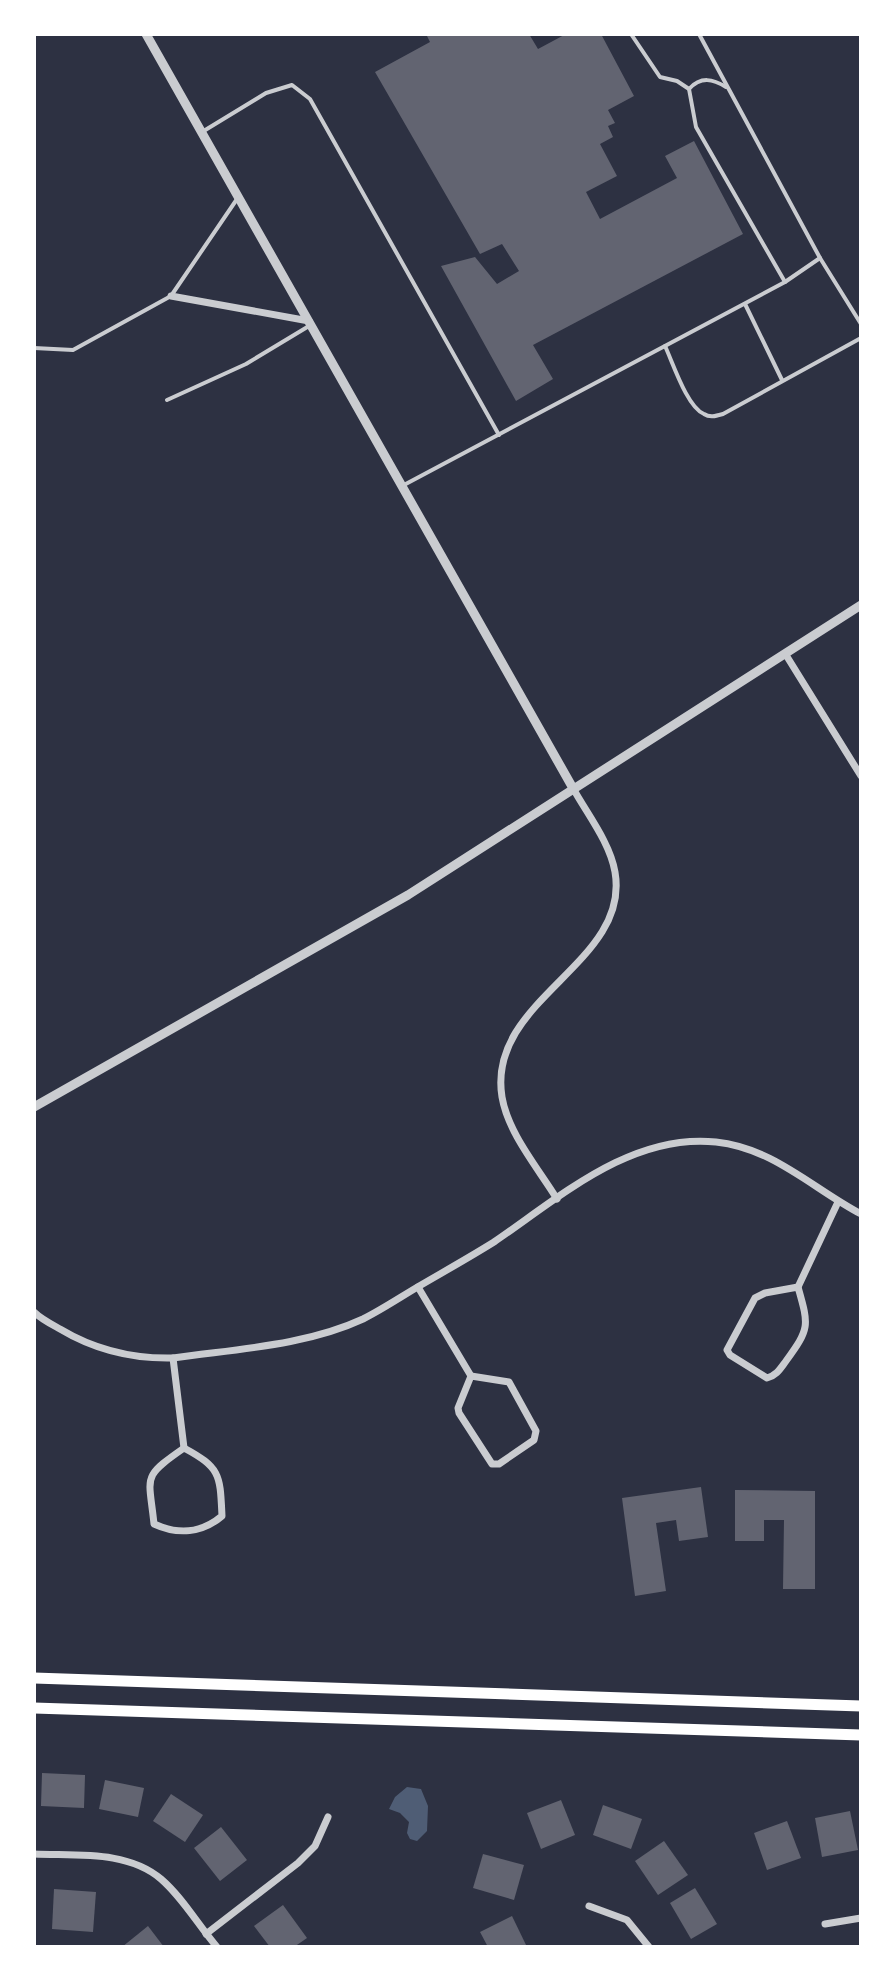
<svg xmlns="http://www.w3.org/2000/svg" width="895" height="1981" font-family="Raleway,sans-serif">
<style>
.water{fill:#4f5d75}
.building{fill:#626471}
.lines{fill:none;stroke-linecap:round;stroke-linejoin:round}
.service{stroke:#caccd0;stroke-width:4}
.minor{stroke:#caccd0;stroke-width:7}
.tertiary{stroke:#caccd0;stroke-width:9}
.primary{stroke:#fff;stroke-width:11}
</style>
<rect width="100%" height="100%" fill="#2d3142"/>
<polygon class="water" points="407,1787 421,1789 428,1806 427,1831 417,1841 410,1839 407,1833 409,1822 400,1813 389,1809 395,1797"/>
<g class="building">
<polygon points="426,34 529,34 538,49 566,34 601,34 634,96 608,110 615,123 608,126 613,137 600,144 617,176 586,192 600,219 677,178 665,156 694,141 743,234 533,345 553,379 516,401 441,266 475,257 497,284 519,271 502,244 480,254 375,72 430,42"/>
<polygon points="701,1487 708,1537 679,1541 676,1520 656,1523 666,1591 635,1596 622,1498"/>
<polygon points="735,1490 815,1491 815,1589 783,1589 784,1520 764,1520 764,1541 735,1541"/>
<polygon points="42,1773 85,1775 84,1808 41,1806"/>
<polygon points="105,1780 144,1788 138,1817 99,1809"/>
<polygon points="171,1794 203,1815 185,1842 153,1821"/>
<polygon points="561,1800 575,1835 541,1849 527,1813"/>
<polygon points="603,1805 642,1819 631,1849 593,1835"/>
<polygon points="850,1811 858,1850 822,1857 815,1818"/>
<polygon points="787,1821 801,1858 767,1870 754,1833"/>
<polygon points="221,1827 247,1860 220,1881 194,1848"/>
<polygon points="664,1841 688,1875 658,1895 635,1861"/>
<polygon points="483,1854 524,1865 514,1900 473,1888"/>
<polygon points="695,1888 717,1924 691,1939 670,1903"/>
<polygon points="54,1889 96,1892 93,1932 52,1929"/>
<polygon points="283,1905 307,1938 294,1947 270,1947 254,1926"/>
<polygon points="512,1916 527,1947 488,1947 480,1932"/>
<polygon points="148,1926 164,1947 122,1947"/>
</g>
<g class="lines">
<g class="service">
<polyline points="631,34 660,77 677,81 689,89 696,127 785,282"/>
<polyline points="699,34 820,258 861,324"/>
<path d="M689,89C701,76 713,79 726,87"/>
<polyline points="202,132 266,93 292,85 310,99 499,435"/>
<polyline points="745,304 782,380"/>
<path d="M665,346C673,363 687,407 704,414C710,418 716,416 723,414L861,338"/>
<polyline points="34,348 73,350 171,296 237,199"/>
<polyline points="167,400 246,364 309,326"/>
<polyline points="402,486 785,282 820,258"/>
</g>
<g class="minor">
<polyline points="171,296 309,321"/>
<polyline points="786,655 861,776"/>
<path d="M557,1199C538,1168 508,1133 502,1097C486,999 631,964 615,872C610,843 588,815 574,790"/>
<polyline points="418,1287 471,1376"/>
<path d="M798,1287C809,1326 810,1328 786,1361C780,1369 777,1375 767,1378L730,1355L727,1350L755,1298L765,1293Z"/>
<polyline points="798,1287 838,1202"/>
<path d="M34,1312C41,1319 51,1324 60,1329C95,1350 132,1359 173,1358C235,1349 305,1346 363,1319C383,1309 402,1296 421,1285C445,1271 470,1257 494,1242C560,1197 631,1133 716,1142C773,1148 812,1188 861,1214"/>
<polyline points="173,1358 184,1448"/>
<polygon points="471,1376 509,1382 536,1431 534,1440 499,1464 492,1464 459,1413 458,1408"/>
<path d="M184,1448C221,1468 220,1475 222,1516C202,1533 178,1535 154,1524C149,1475 141,1478 184,1448Z"/>
<path d="M34,1854C76,1856 127,1850 161,1879C183,1898 198,1925 217,1947"/>
<polyline points="589,1906 627,1920 649,1947"/>
<polyline points="825,1924 861,1918"/>
<polyline points="206,1934 298,1863 315,1846 328,1817"/>
</g>
<g class="tertiary">
<polyline points="146,34 574,790"/>
<polyline points="34,1107 408,895 861,605"/>
</g>
<g class="primary">
<polyline points="34,1678 861,1706"/>
<polyline points="34,1708 861,1735"/>
</g>
</g>
<rect width="895" height="1981" fill="none" stroke="#ffffff" stroke-width="72"/>
</svg>
